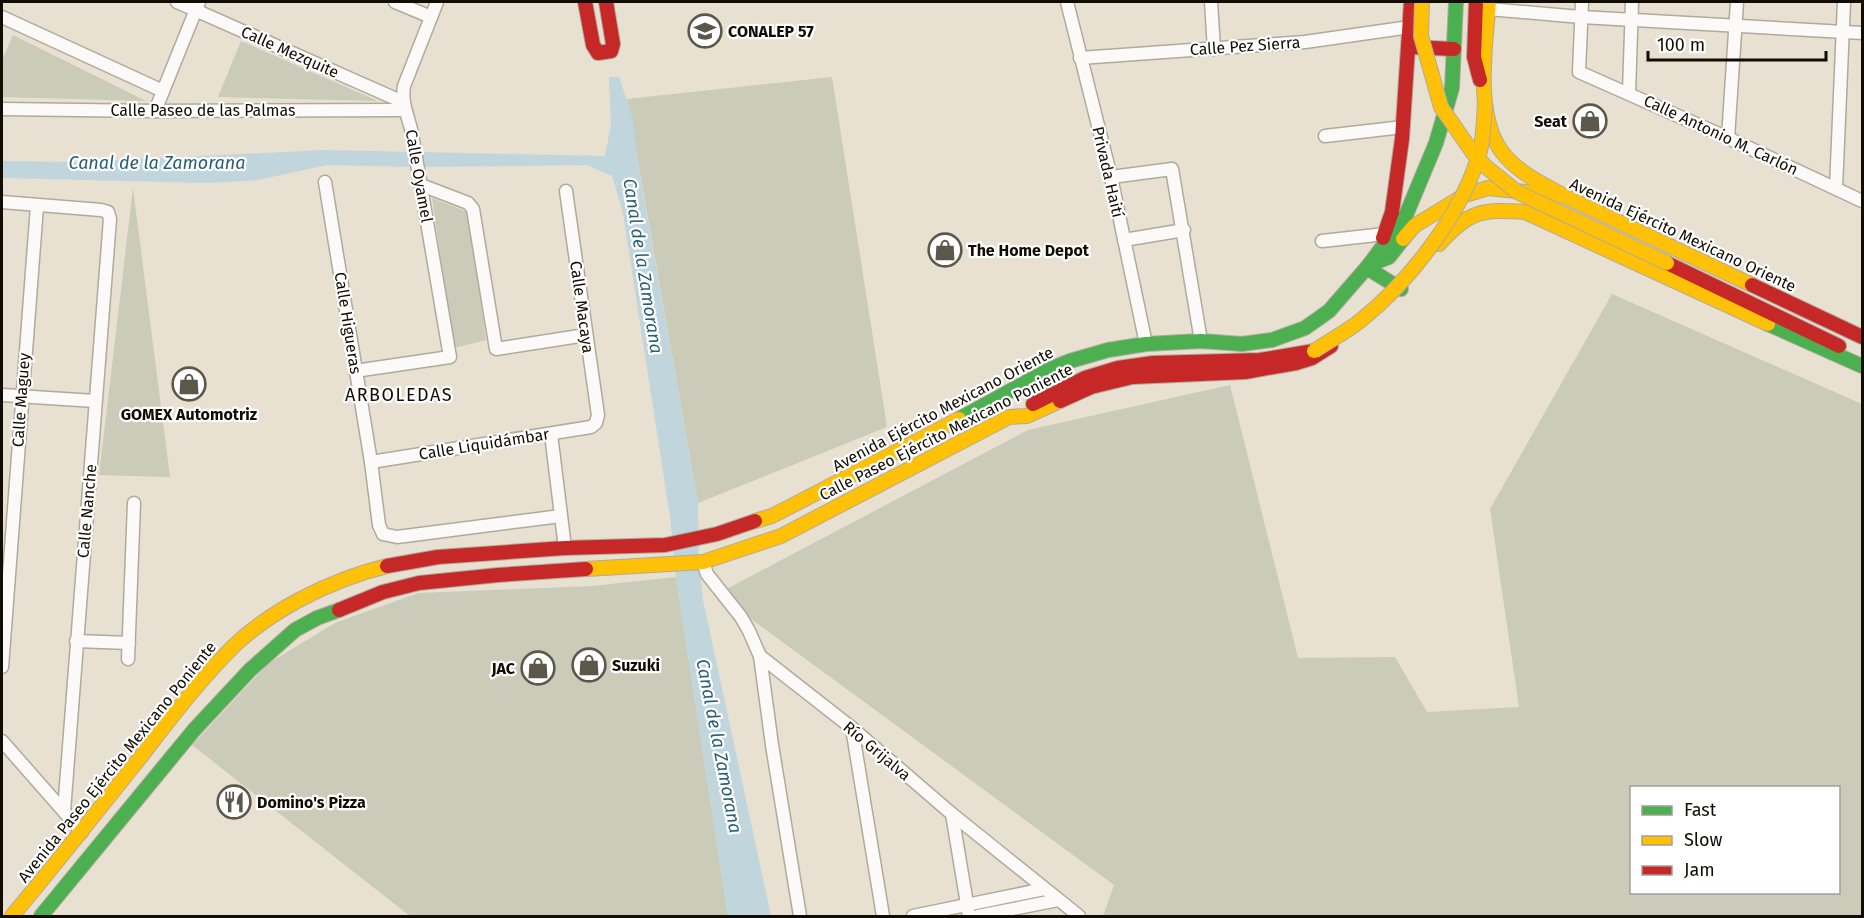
<svg xmlns="http://www.w3.org/2000/svg" width="1864" height="918" font-family="'Fira Sans',sans-serif">
<style>
.green{fill:#cbcbb9;fill-rule:evenodd}
.water{fill:#c1d5dc}
.lines{fill:none;stroke-linecap:round;stroke-linejoin:round}
.street-casing{stroke:#b0aa9d;stroke-width:15}
.fast-casing{stroke:#b0aa9d;stroke-width:16}
.slow-casing{stroke:#b0aa9d;stroke-width:16}
.jam-casing{stroke:#b0aa9d;stroke-width:16}
.street{stroke:#fcfaf8;stroke-width:12}
.fast{stroke:#4caf50;stroke-width:14}
.slow{stroke:#ffc107;stroke-width:14}
.jam{stroke:#c62828;stroke-width:14}
.slow-bridge-casing{stroke:#b0aa9d;stroke-width:16;stroke-linecap:butt}
.slow-bridge{stroke:#ffc107;stroke-width:14}
.labels{text-anchor:middle;dominant-baseline:central;stroke-width:4.5;stroke-linejoin:round;paint-order:stroke}
.poi-label{font-size:16px;font-weight:bold;fill:#110d04;stroke:#fff;text-anchor:start}
.street-label{font-size:16px;fill:#110d04;stroke:#fff}
.water-label{font-size:18px;font-style:italic;fill:#255e77;stroke:#fff}
.neighbourhood-label{font-size:18px;letter-spacing:1.5px;fill:#110d04;stroke:#fff}
</style>
<rect width="100%" height="100%" fill="#e8e0d0"/>
<g class="green">
<polygon points="13,35 146,101 2,97 2,60"/>
<polygon points="241,41 378,101 218,97"/>
<polygon points="832,77 887,427 698,503 627,99"/>
<polygon points="133,188 170,477 99,475"/>
<polygon points="432,198 470,213 486,340 454,348"/>
<path d="M1612,294L1862,404V916H1103L1114,885L717,594L1028,430L1230,385L1298,658L1395,657L1427,712L1519,707L1490,509ZM1632,788H1838V892H1632Z"/>
<polygon points="676,577 728,916 410,916 192,745 269,663 335,623 418,593 592,586"/>
</g>
<polygon class="water" points="609,77 619,77 632,115 640,176 698,503 699,563 703,600 771,916 728,916 674,565 671,523 623,213 612,176 587,165 420,167 327,165 258,180 210,183 2,178 2,161 77,162 325,150 605,156 611,124"/>
<g class="lines">
<g class="street-casing">
<g id="street">
<polyline points="177,2 403,102"/>
<polyline points="395,2 431,17"/>
<polyline points="1067,2 1111,177 1146,344"/>
<polyline points="1211,2 1214,49"/>
<polyline points="1582,2 1579,72 1728,138 1862,201"/>
<polyline points="1488,9 1581,17 1862,33"/>
<polyline points="2,17 163,91"/>
<polyline points="1080,58 1305,42 1410,27"/>
<polyline points="1629,93 1632,2"/>
<polyline points="2,109 155,111 405,110"/>
<polyline points="155,111 199,2"/>
<polyline points="1325,136 1403,127"/>
<polyline points="1728,138 1737,2"/>
<polyline points="1111,177 1172,169 1201,341"/>
<polyline points="325,182 371,462 379,525 383,534 397,537 561,516"/>
<polyline points="421,185 468,203 473,209 496,349 586,335"/>
<polyline points="1836,188 1844,2"/>
<polyline points="2,202 101,210 108,212 110,219 64,811"/>
<polyline points="1124,240 1184,230"/>
<polyline points="1322,241 1385,234"/>
<path d="M355,371L450,357L412,134C409,117 401,104 404,86L437,2"/>
<polyline points="2,395 95,401"/>
<polyline points="551,434 565,548"/>
<polyline points="371,462 591,427 596,423 598,415 566,191"/>
<polyline points="703,562 707,574 741,617 749,631 760,656 852,728 952,814 1079,916"/>
<polyline points="76,641 129,643"/>
<polyline points="760,656 772,745 800,916"/>
<polyline points="128,659 134,503"/>
<polyline points="2,667 37,206"/>
<polyline points="852,728 883,916"/>
<polyline points="2,741 82,832"/>
<polyline points="952,814 969,916"/>
<polyline points="913,916 1044,889"/>
<polyline points="978,916 1058,900"/>
</g>
</g>
<g class="fast-casing">
<g id="fast">
<polyline points="1369,265 1406,215 1436,143 1452,88 1456,2"/>
<polyline points="1367,268 1401,289"/>
<polyline points="1768,324 1862,366"/>
<polyline points="959,419 1048,370 1070,361 1108,350 1146,344 1201,341 1242,344 1272,340 1305,328 1329,311 1369,265 1389,257 1403,239"/>
<polyline points="41,916 194,730 250,670 295,630 317,618 339,610"/>
</g>
</g>
<g class="slow-casing">
<g id="slow">
<path d="M1489,2C1485,47 1473,123 1507,158C1522,174 1542,184 1561,194"/>
<polyline points="1403,239 1414,226 1465,195 1488,188 1564,196 1752,285"/>
<path d="M1439,244C1469,211 1481,209 1525,212L1768,324"/>
<polyline points="755,521 772,516 959,419"/>
<polyline points="586,569 703,562 781,536 1009,417 1027,416 1060,401"/>
<path d="M12,916C54,866 94,815 135,764C164,727 192,689 225,655C265,612 330,580 387,566"/>
</g>
</g>
<g class="jam-casing">
<g id="jam">
<polyline points="585,2 593,45 598,53 611,51 613,44 606,2"/>
<polyline points="1476,2 1474,57 1480,80"/>
<polyline points="1410,47 1454,49"/>
<polyline points="1383,238 1392,212 1402,139 1411,2"/>
<polyline points="1667,263 1839,346"/>
<polyline points="1752,285 1862,337"/>
<polyline points="1060,401 1091,387 1132,377 1245,372 1296,363 1312,358 1331,346"/>
<polyline points="1033,404 1085,378 1118,368 1153,363 1260,360 1314,351"/>
<polyline points="387,566 438,557 565,548 665,545 717,534 755,521"/>
<polyline points="339,610 383,592 419,583 498,575 586,569"/>
</g>
</g>
<use href="#street" class="street"/>
<use href="#fast" class="fast"/>
<use href="#slow" class="slow"/>
<use href="#jam" class="jam"/>
<g class="slow-bridge-casing">
<g id="slow-bridge">
<polyline points="1422,2 1421,36 1441,107 1473,153 1485,166 1517,192 1667,263"/>
<path d="M1314,351C1329,341 1346,332 1360,321C1410,281 1463,213 1480,151C1484,135 1484,118 1485,101"/>
</g>
</g>
<use href="#slow-bridge" class="slow-bridge"/>
</g>
<defs>
<g id="school-ring" transform="scale(1.725)"><circle r="9.5" fill="#fff" stroke="#5c574b" stroke-width="1.5"/><path d="M0-5L7-2L0 1L-7-2ZM-4 1L0 2.5L4 1V4Q0 6-4 4Z" fill="#5c574b"/></g>
<g id="shop-ring" transform="scale(1.725)"><circle r="9.5" fill="#fff" stroke="#5c574b" stroke-width="1.5"/><path d="M-5-2.5h2.3a2.7 3.5 0 0 1 5.4 0H5L5.5 6h-11ZM-1.5-2.5h3a1.5 2.3 0 0 0-3 0Z" fill="#5c574b"/></g>
<g id="restaurant-ring" transform="scale(1.725)"><circle r="9.5" fill="#fff" stroke="#5c574b" stroke-width="1.5"/><path d="M-5-6h1v4h1v-4h1v4h1v-4h1v5L-1.5 .5V6h-2V.5L-5-1ZM5-6V6H3V1.5H1.5Q1.5-4 5-6Z" fill="#5c574b"/></g>
</defs>
<g fill-rule="evenodd">
<use href="#school-ring" x="705" y="31"/>
<use href="#shop-ring" x="1590" y="121"/>
<use href="#shop-ring" x="945" y="250"/>
<use href="#shop-ring" x="189" y="384"/>
<use href="#shop-ring" x="589" y="665"/>
<use href="#shop-ring" x="538" y="668"/>
<use href="#restaurant-ring" x="234" y="802"/>
</g>
<g class="labels">
<g class="poi-label">
<text x="728" y="31">CONALEP 57</text>
<text x="1567" y="121" text-anchor="end">Seat</text>
<text x="968" y="250">The Home Depot</text>
<text x="189" y="414" text-anchor="middle">GOMEX Automotriz</text>
<text x="612" y="665">Suzuki</text>
<text x="515" y="668" text-anchor="end">JAC</text>
<text x="257" y="802">Domino's Pizza</text>
</g>
<g class="street-label">
<text transform="translate(1245 46) rotate(-4)">Calle Pez Sierra</text>
<text transform="translate(290 52) rotate(24)">Calle Mezquite</text>
<text x="203" y="110">Calle Paseo de las Palmas</text>
<text transform="translate(1721 135) rotate(25)">Calle Antonio M. Carlón</text>
<text transform="translate(1108 172) rotate(77)">Privada Haití</text>
<text transform="translate(419 176) rotate(80)">Calle Oyamel</text>
<text transform="translate(1683 235) rotate(25)">Avenida Ejército Mexicano Oriente</text>
<text transform="translate(582 307) rotate(82)">Calle Macaya</text>
<text transform="translate(348 323) rotate(81)">Calle Higueras</text>
<text transform="translate(21 400) rotate(-86)">Calle Maguey</text>
<text transform="translate(943 409) rotate(-28)">Avenida Ejército Mexicano Oriente</text>
<text transform="translate(946 432) rotate(-27)">Calle Paseo Ejército Mexicano Poniente</text>
<text transform="translate(484 444) rotate(-9)">Calle Liquidámbar</text>
<text transform="translate(87 511) rotate(-85)">Calle Nanche</text>
<text transform="translate(877 751) rotate(40)">Río Grijalva</text>
<text transform="translate(117 762) rotate(-51)">Avenida Paseo Ejército Mexicano Poniente</text>
</g>
<g class="water-label">
<text x="157" y="163">Canal de la Zamorana</text>
<text transform="translate(643 266) rotate(81)">Canal de la Zamorana</text>
<text transform="translate(719 746) rotate(79)">Canal de la Zamorana</text>
</g>
<g class="neighbourhood-label">
<text x="399" y="395">ARBOLEDAS</text>
</g>
</g>
<rect width="1864" height="918" fill="none" stroke="#110d04" stroke-width="6"/>
<rect x="1630" y="786" width="210" height="108" fill="#ffffff" stroke="#a09e9b" stroke-width="1.5"/>
<rect x="1642" y="806" width="30" height="9" fill="#4caf50" stroke="#a09e9b" stroke-width="1.5"/>
<text x="1684" y="816" font-size="18" fill="#110d04">Fast</text>
<rect x="1642" y="836" width="30" height="9" fill="#ffc107" stroke="#a09e9b" stroke-width="1.5"/>
<text x="1684" y="846" font-size="18" fill="#110d04">Slow</text>
<rect x="1642" y="866" width="30" height="9" fill="#c62828" stroke="#a09e9b" stroke-width="1.5"/>
<text x="1684" y="876" font-size="18" fill="#110d04">Jam</text>
<path d="M1648 51v9h178v-9" fill="none" stroke="#110d04" stroke-width="3"/>
<text x="1657" y="51" font-size="18" fill="#110d04" stroke="#ffffff" stroke-width="4.5" paint-order="stroke">100 m</text>
</svg>
